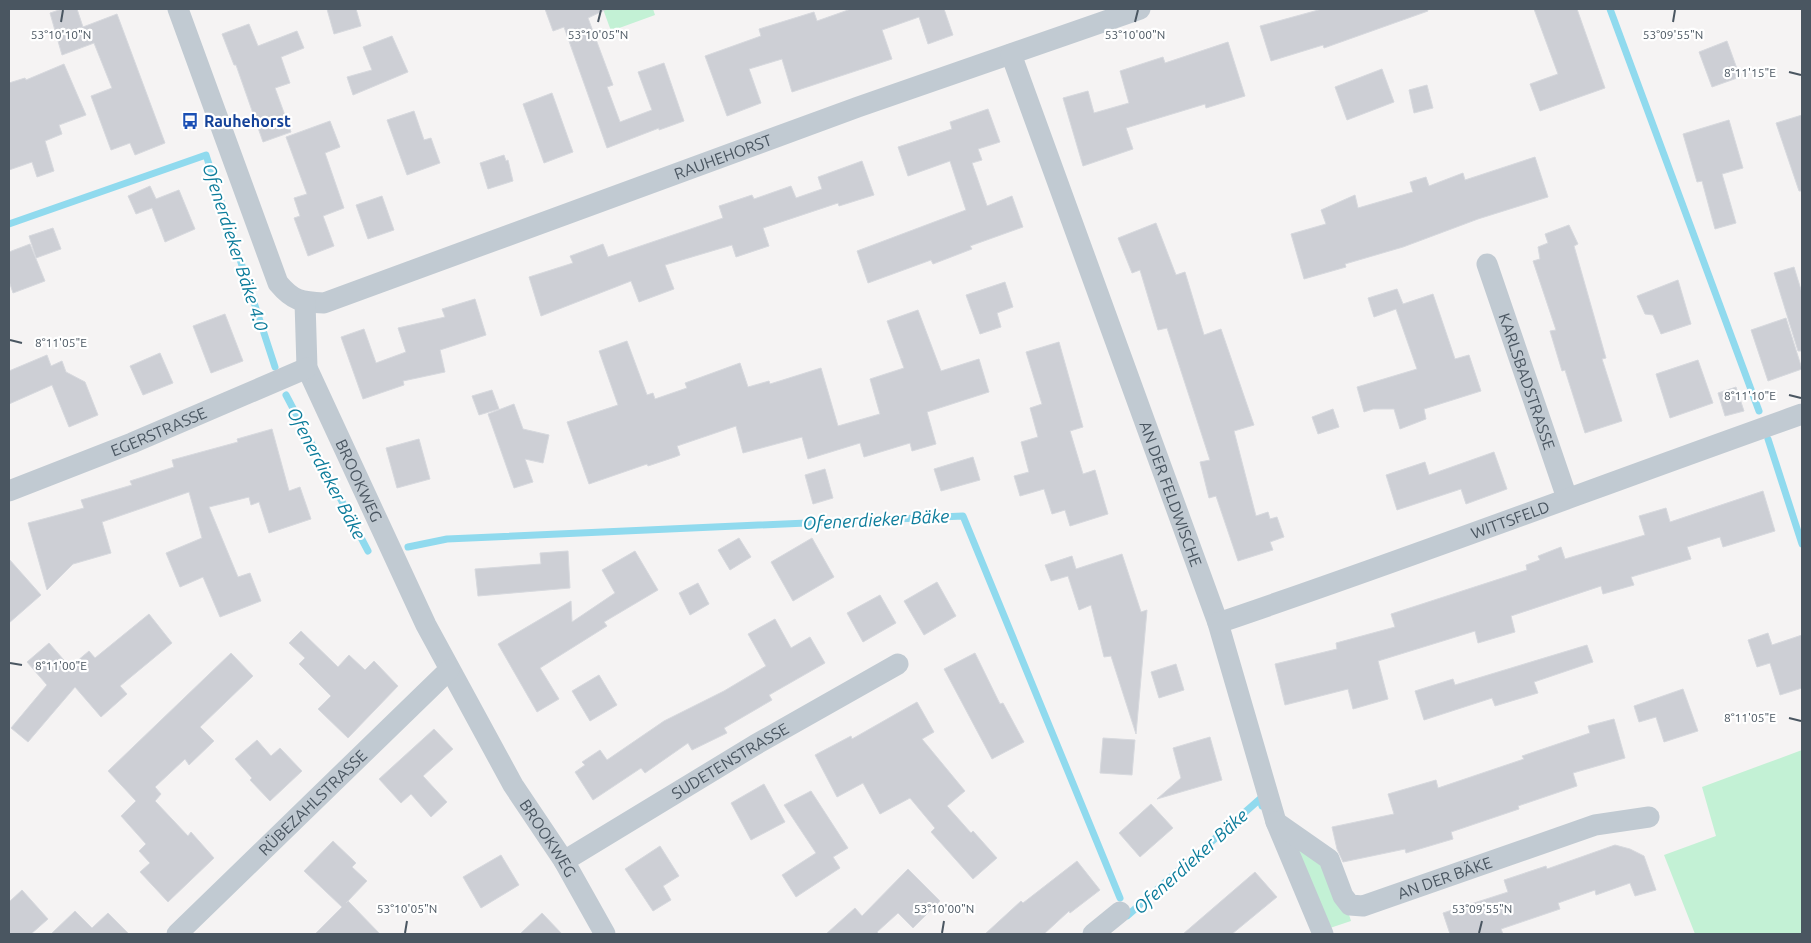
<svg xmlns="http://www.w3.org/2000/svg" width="1811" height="943" font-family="Ubuntu,sans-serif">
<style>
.green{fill:#c3f1d5}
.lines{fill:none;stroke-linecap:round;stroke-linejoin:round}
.stream{stroke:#90daee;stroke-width:7}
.building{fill:#cdcfd5;stroke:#d7d9de}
.minor{stroke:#c1cad2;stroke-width:21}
.ticks{fill:none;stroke:#4a5661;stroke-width:2}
.labels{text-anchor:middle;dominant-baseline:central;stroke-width:4.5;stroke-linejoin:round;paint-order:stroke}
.transit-label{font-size:16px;font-weight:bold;fill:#164399;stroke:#fff;text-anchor:start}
.street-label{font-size:16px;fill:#4a5661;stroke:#fff}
.water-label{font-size:18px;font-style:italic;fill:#0c7c9b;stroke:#fff}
.ticks-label{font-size:12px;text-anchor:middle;fill:#4a5661;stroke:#fff;stroke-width:4.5;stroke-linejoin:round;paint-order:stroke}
</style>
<rect width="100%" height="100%" fill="#f5f3f3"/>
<g class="green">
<polygon points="603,9 653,9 655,15 611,31"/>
<polygon points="1802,750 1802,934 1695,934 1664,855 1716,836 1702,787"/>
<polygon points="1276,822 1321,853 1343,896 1351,921 1321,931"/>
</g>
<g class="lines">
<g class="stream">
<polyline points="1610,9 1759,411"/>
<polyline points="9,224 206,155 275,367"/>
<polyline points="286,395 368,551"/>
<polyline points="1768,439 1802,544"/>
<polyline points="408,547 447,539 963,516 1120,898"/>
<polyline points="1125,911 1127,916 1260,799 1262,806"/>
</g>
</g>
<g class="building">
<polygon points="62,9 77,9 83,27 117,14 165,143 135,155 130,143 111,150 91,96 112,88 94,43 62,55 50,13"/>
<polygon points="327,9 356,9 361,26 334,34"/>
<polygon points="545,9 607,9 588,18 613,85 607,87 620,122 652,110 638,72 664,63 684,121 659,130 659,128 607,148 564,27 553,31"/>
<polygon points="851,9 944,9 953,35 928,44 919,17 882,30 892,59 792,92 782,59 749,69 761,103 727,116 705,56 761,36 759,29 814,12 817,21"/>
<polygon points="1322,9 1427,9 1428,11 1324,48 1323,45 1271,61 1260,26"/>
<polygon points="1534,9 1577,9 1605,88 1540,111 1530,84 1558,74"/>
<polygon points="249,24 258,46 297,31 304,48 281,57 290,83 275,88 291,132 263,142 236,65 234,65 222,34"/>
<polygon points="392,36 408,72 353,95 347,77 372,70 363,47"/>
<polygon points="1727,41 1740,77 1712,87 1699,52"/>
<polygon points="1228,42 1245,96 1206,108 1205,104 1126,128 1133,149 1083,166 1063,98 1088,91 1094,113 1129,103 1120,71 1163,57 1165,63"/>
<polygon points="64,64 86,115 59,125 62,134 45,141 54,171 37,177 32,162 9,170 9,83 25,78 26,80"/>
<polygon points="1382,69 1394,102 1347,120 1335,87"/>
<polygon points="1427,85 1433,108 1414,113 1409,90"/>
<polygon points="552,93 573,152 544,163 523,104"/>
<polygon points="988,109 1000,142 978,149 982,160 972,163 987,206 1012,196 1023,227 970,246 972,249 933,264 931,260 868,283 857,251 966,210 950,161 908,176 898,147 952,129 950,122"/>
<polygon points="414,111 424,140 431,138 440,163 407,175 387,120"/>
<polygon points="1802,115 1802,191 1799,191 1776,123"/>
<polygon points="1729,120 1743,168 1722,174 1736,223 1715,229 1702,181 1697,182 1683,134"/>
<polygon points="330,121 340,147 325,153 344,208 323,216 334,246 308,256 294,218 300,216 294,198 307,194 286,137"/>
<polygon points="504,155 506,161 508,160 513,181 488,189 480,163"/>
<polygon points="1535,157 1548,197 1478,219 1403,247 1345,264 1346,267 1304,279 1291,234 1326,224 1321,210 1355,195 1358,208 1413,192 1410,182 1426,177 1429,186 1463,173 1465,180"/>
<polygon points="862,161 874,195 839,206 838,203 763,228 769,246 736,257 732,245 665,265 674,289 639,302 631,281 541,316 529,277 573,263 570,256 603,244 608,257 723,218 719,206 752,195 754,199 791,186 796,198 822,189 818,177"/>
<polygon points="150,186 156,199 179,190 195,229 165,242 152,208 136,214 128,196"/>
<polygon points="382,196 394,230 368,239 356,205"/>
<polygon points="1156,223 1176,275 1185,272 1204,335 1221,329 1254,425 1234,431 1256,516 1268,512 1270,519 1277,517 1284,537 1270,542 1273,550 1238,561 1216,496 1209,498 1200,462 1210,460 1167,328 1158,330 1140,270 1132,273 1118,238"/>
<polygon points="1569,225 1578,244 1574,246 1606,358 1602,359 1622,421 1585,433 1565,370 1562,371 1550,331 1556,330 1533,261 1540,259 1538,247 1548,243 1545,234"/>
<polygon points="53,228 61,249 36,258 29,236"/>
<polygon points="30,244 45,281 13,293 9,281 9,252"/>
<polygon points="1794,267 1802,293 1802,351 1798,351 1774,273"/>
<polygon points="1678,280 1691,324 1661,334 1653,315 1645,314 1637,296"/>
<polygon points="1005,282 1013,307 997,313 1001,327 980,334 966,295"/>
<polygon points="1397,289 1403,304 1433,294 1455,359 1469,355 1481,391 1424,409 1426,419 1400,429 1394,409 1373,409 1364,412 1357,387 1417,369 1396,309 1374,317 1368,298"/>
<polygon points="475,299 486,335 440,350 445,372 403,381 404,385 363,399 341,337 364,329 376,363 406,352 398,328 445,317 442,309"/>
<polygon points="918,310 941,371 979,359 989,392 927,412 936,444 912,451 910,443 864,457 860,443 808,459 802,437 743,453 736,426 677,446 680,455 675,457 648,466 647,464 589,484 567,422 618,405 599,351 627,341 647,395 653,393 655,399 687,388 685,383 740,363 748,387 769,381 770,384 821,368 838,426 880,414 870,379 904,368 887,321"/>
<polygon points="225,314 243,361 211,373 193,326"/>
<polygon points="1786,318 1802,369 1768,381 1751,330"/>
<polygon points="1059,342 1083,427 1070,431 1083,474 1095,470 1108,514 1070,526 1065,510 1052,514 1044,489 1020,496 1014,476 1029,472 1021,442 1038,437 1030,408 1042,404 1026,352"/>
<polygon points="160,353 173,383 143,395 130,366"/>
<polygon points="47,355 51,366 62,361 66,372 85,382 98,415 69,427 52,385 9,404 9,371"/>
<polygon points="1698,360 1713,403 1670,418 1656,374"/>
<polygon points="1736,387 1744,411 1725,416 1718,393"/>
<polygon points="492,390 499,409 479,415 472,396"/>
<polygon points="514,404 523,429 549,435 543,463 525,459 533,482 514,488 488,414"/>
<polygon points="1333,409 1339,427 1318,434 1312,417"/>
<polygon points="272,429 289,491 300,487 311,519 269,533 259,502 251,505 249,497 209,507 238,577 250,573 261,601 220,617 203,577 180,587 166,553 202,538 189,492 102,522 111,553 73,564 47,590 28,523 84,508 81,500 132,485 130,481 174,467 172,460 238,442 237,439"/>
<polygon points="419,439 430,479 397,488 386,448"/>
<polygon points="1494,452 1507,489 1466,504 1461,489 1397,510 1386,475 1425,462 1429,475"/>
<polygon points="973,457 980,480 941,491 934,469"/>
<polygon points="825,469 833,498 813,504 805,475"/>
<polygon points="1763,491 1775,531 1723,547 1720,537 1687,547 1691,559 1631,577 1634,585 1603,594 1601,586 1511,616 1515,632 1478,643 1475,631 1378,661 1388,699 1353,709 1348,689 1285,705 1275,664 1337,649 1336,643 1395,627 1391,614 1527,570 1526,565 1540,560 1538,556 1561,547 1565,559 1645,535 1639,516 1666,508 1670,522"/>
<polygon points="739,538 751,557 730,570 718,550"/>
<polygon points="812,538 834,577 793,601 771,562"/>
<polygon points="568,551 570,588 478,596 475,569 541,564 540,553"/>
<polygon points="635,551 658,590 604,622 607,626 540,668 559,699 537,712 498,644 571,601 572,622 615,593 602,570"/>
<polygon points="1122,554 1141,612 1147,610 1136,734 1111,656 1104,657 1091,605 1079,610 1068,576 1051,581 1045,565 1072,556 1076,569"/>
<polygon points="9,559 41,595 9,623"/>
<polygon points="937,582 956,616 924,635 904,601"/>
<polygon points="698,583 709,604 690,615 679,593"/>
<polygon points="880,595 896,623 863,642 847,613"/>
<polygon points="149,614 172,643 120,686 127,694 101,717 75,687 28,742 11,728 47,685 27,662 49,643 70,667 89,651 95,658"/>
<polygon points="775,619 791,648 810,637 825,663 769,695 772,700 724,728 727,733 692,750 688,743 645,773 641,768 593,800 575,772 585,765 582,762 600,750 607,760 664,721 724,691 766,666 748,634"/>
<polygon points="301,631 338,667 349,655 365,670 374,661 398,686 348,738 318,709 331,696 299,664 305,658 289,643"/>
<polygon points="1768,633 1772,645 1802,635 1802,688 1780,695 1770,663 1757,667 1748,640"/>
<polygon points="1587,645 1593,662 1534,682 1538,693 1495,706 1492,698 1424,720 1415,691 1453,679 1455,685"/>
<polygon points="231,653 253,676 200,727 214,741 189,765 185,759 155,787 161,794 155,801 188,836 191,832 214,858 168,902 140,872 150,863 139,851 146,844 121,816 136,801 108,771"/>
<polygon points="975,653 1000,704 1003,703 1024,742 992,759 944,669"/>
<polygon points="1176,664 1184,690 1159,698 1151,672"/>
<polygon points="599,675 617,705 590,721 572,691"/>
<polygon points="1683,689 1698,731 1664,742 1656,717 1639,722 1634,706"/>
<polygon points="917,702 934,732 922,739 965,791 947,806 971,833 973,831 997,858 973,879 931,832 935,828 910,798 880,814 863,783 837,797 815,755 851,736 852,739"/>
<polygon points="1614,719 1625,758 1573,773 1577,786 1518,806 1519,809 1451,832 1453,839 1406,853 1405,849 1343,862 1337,849 1332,827 1394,814 1388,794 1436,780 1438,788 1524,759 1522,756 1590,733 1588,726"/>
<polygon points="434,729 453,749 423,776 447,802 431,817 411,794 401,803 379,779"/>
<polygon points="1210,737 1222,780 1157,799 1181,778 1173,748"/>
<polygon points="1103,738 1135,740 1132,775 1100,773"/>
<polygon points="257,740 271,756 280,748 302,771 270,801 250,780 252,778 235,759"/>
<polygon points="764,784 785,822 751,840 731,803"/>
<polygon points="811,791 848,848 833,857 840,868 796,897 782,875 816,853 784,805"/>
<polygon points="1151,804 1173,828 1140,857 1119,833"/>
<polygon points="333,841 356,863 352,867 367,881 346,903 348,901 380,934 315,934 342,907 304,871"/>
<polygon points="1615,845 1630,849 1644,856 1656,890 1635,896 1630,883 1596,895 1595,890 1558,903 1560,909 1501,929 1503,934 1450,934 1443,913 1508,892 1504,880 1546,866 1547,869"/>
<polygon points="660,846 679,876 663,886 671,900 653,911 625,869"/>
<polygon points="501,855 519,885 481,908 463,877"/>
<polygon points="1077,861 1100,890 1070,913 1069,911 1044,934 985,934 1021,901 1023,903"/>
<polygon points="908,869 940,901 913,928 898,913 877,932 879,934 826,934 855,908 862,916"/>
<polygon points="1255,872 1277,897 1232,934 1183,934"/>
<polygon points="22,890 48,919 31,934 9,934 9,902"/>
<polygon points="75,911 92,928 108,913 129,934 51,934"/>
<polygon points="542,913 562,934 520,934"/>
</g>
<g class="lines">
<g class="minor">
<path id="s1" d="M178,9L278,283C293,301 301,302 324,303L858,107L1140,9"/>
<path id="s2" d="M1011,54L1218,623L1276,822L1323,934"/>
<path id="s3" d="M1487,264L1567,498"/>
<path id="s4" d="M305,302L307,368L426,625L513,785L564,861L605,934"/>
<path id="s5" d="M9,491L132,443L307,368"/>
<path id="s6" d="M1218,623C1414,557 1607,483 1802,414"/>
<path id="s7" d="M1276,822L1329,859L1343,896L1350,905L1363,906L1595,825L1649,817"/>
<path id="s8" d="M564,861L755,745L898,664"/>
<path id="s9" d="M177,934L449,670"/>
<polyline points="1093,934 1120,912"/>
</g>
</g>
<path class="ticks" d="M61,22L63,10M598,22L601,10M1135,22L1138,10M1673,22L1675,10M1789,72L1801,75M10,340L22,343M1789,395L1801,398M10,663L22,665M1789,718L1801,721M405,933L407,921M942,933L944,921M1479,933L1482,921"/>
<defs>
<g id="bus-bare" transform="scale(1.35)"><path d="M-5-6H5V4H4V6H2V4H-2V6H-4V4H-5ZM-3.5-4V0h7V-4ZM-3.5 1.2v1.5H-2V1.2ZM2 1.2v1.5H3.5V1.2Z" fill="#1a4fb4" stroke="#fff" stroke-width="2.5" paint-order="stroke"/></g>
</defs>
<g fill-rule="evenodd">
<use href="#bus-bare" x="190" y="121"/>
</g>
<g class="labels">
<g class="transit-label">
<text x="204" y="121">Rauhehorst</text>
</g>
<g class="street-label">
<text stroke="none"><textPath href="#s1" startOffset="769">RAUHEHORST</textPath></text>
<text stroke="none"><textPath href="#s3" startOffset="124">KARLSBADSTRASSE</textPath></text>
<text stroke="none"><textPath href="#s5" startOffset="161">EGERSTRASSE</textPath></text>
<text stroke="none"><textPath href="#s4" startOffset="190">BROOKWEG</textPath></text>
<text stroke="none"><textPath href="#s2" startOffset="468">AN DER FELDWISCHE</textPath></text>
<text stroke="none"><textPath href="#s6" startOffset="310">WITTSFELD</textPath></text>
<text stroke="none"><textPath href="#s8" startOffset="194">SUDETENSTRASSE</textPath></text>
<text stroke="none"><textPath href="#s9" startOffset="189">RÜBEZAHLSTRASSE</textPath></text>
<text stroke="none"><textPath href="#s4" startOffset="595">BROOKWEG</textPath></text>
<text stroke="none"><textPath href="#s7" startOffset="215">AN DER BÄKE</textPath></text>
</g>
<g class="water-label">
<text transform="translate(236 247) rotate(72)">Ofenerdieker Bäke 4.0</text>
<text transform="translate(327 473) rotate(62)">Ofenerdieker Bäke</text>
<text transform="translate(876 519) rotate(-3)">Ofenerdieker Bäke</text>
<text transform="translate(1190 861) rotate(-42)">Ofenerdieker Bäke</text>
</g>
</g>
<g class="ticks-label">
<text x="61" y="39">53°10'10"N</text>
<text x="598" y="39">53°10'05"N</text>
<text x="1135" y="39">53°10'00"N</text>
<text x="1673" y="39">53°09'55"N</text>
<text x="1750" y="77">8°11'15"E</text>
<text x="61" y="347">8°11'05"E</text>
<text x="1750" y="400">8°11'10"E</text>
<text x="61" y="670">8°11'00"E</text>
<text x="1750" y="722">8°11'05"E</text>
<text x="407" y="913">53°10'05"N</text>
<text x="944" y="913">53°10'00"N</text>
<text x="1482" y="913">53°09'55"N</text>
</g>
<rect width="1811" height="943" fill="none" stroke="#4a5661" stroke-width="20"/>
</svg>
